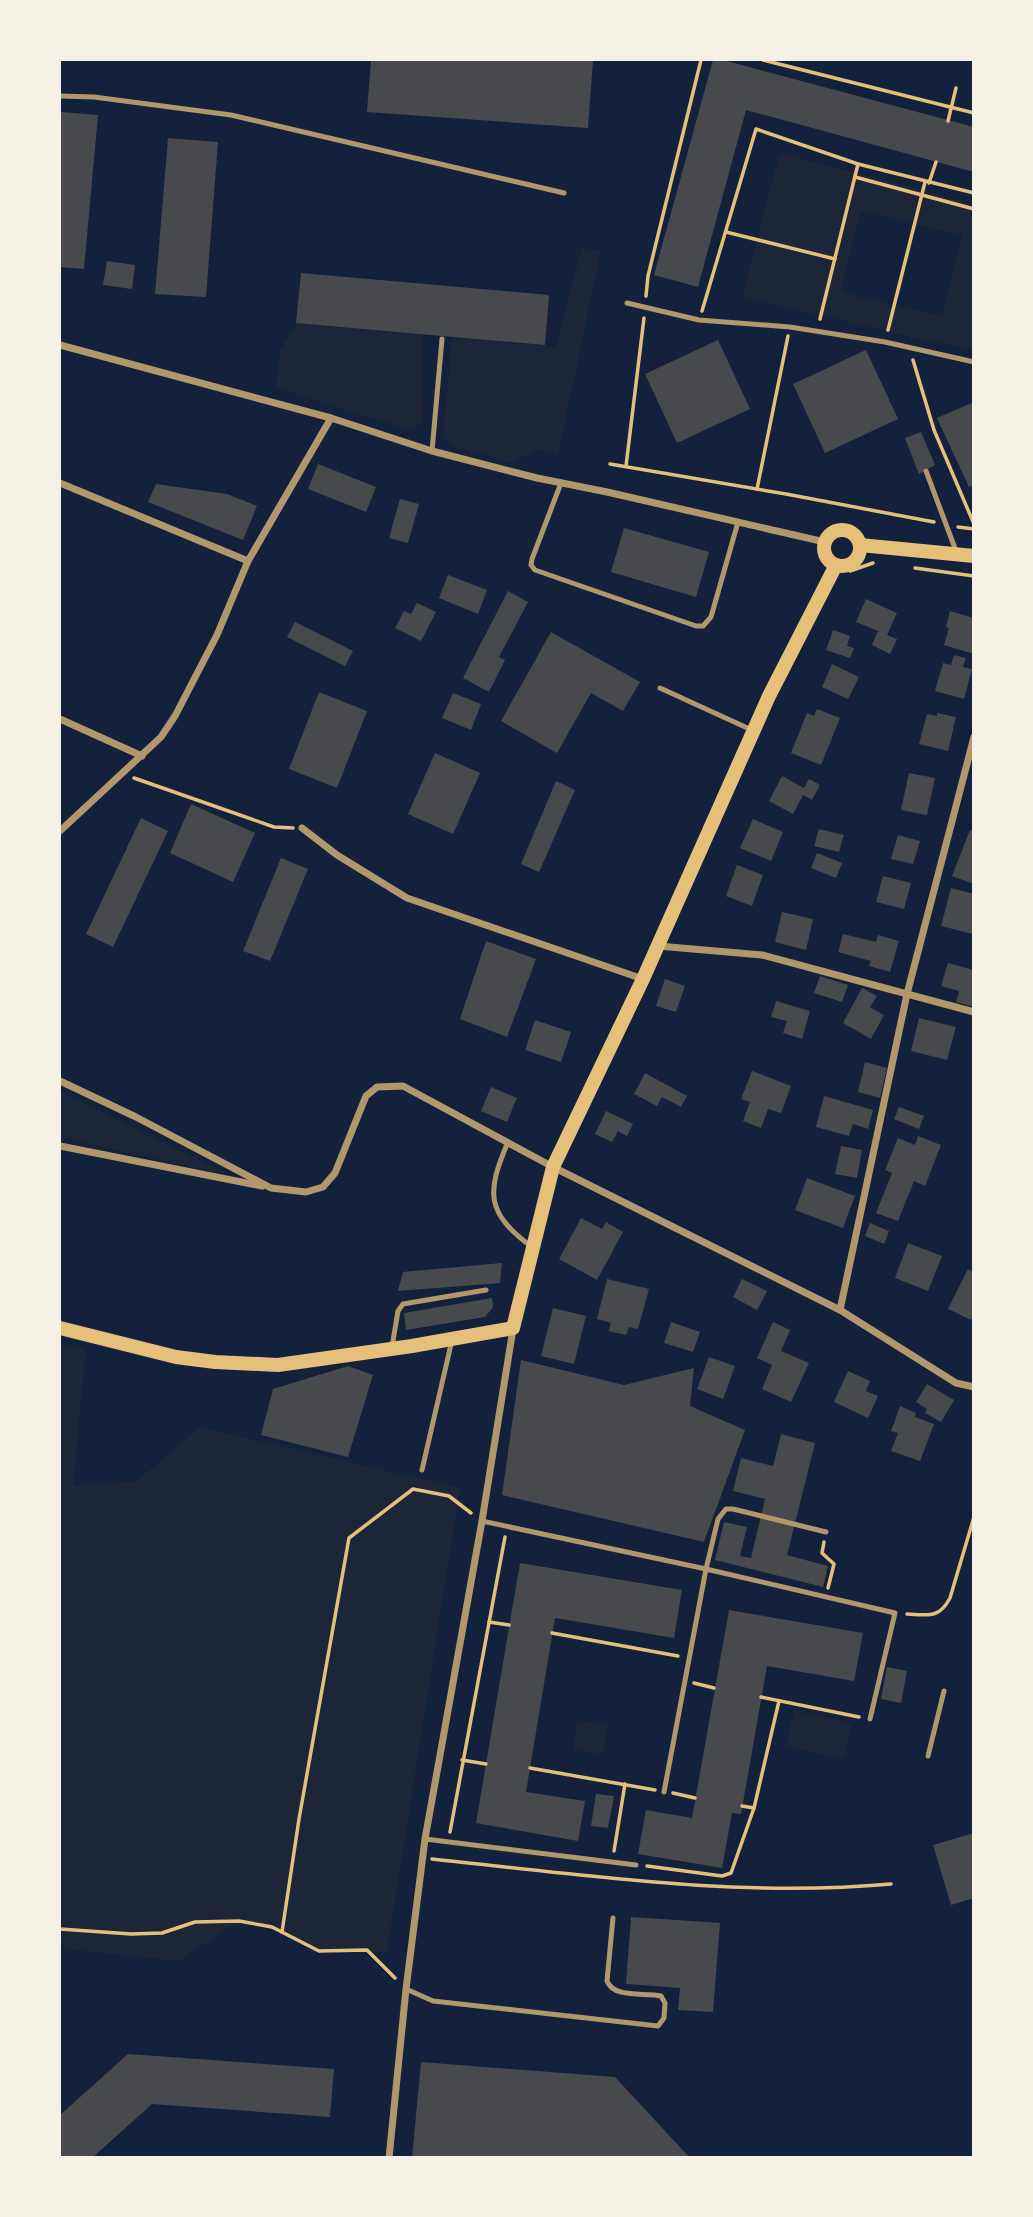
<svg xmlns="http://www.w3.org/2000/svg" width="1033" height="2217" font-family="Ubuntu,sans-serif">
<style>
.green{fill:#1d2539}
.building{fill:#48494c}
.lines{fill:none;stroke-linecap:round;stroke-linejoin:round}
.path{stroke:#e5c07b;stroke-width:3.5}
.service{stroke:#b1986c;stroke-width:5}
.minor{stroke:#b1986c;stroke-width:7}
.secondary{stroke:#e5c07b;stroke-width:14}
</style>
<rect width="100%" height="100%" fill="#14213d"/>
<g class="green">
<polygon points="780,153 920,190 912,222 861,210 841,292 892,305 885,331 742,296"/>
<polygon points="925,192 973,204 973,350 889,332 896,305 942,316 962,235 916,224"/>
<polygon points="582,248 601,251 558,454 539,449 512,463 452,445 443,436 452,337 556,347"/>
<polygon points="296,323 423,334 422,420 413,431 276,388 280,350"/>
<polygon points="60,1091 230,1175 60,1138"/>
<polygon points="60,1343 86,1350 73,1486 137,1481 200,1427 460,1488 387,1952 319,1951 272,1927 239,1921 178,1961 66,1949 60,1937"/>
<polygon points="794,1711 851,1724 843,1759 786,1746"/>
<polygon points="577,1721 607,1725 603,1754 573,1750"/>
</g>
<g class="building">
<polygon points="371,60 593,60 588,128 367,112"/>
<polygon points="713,60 723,60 974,127 974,172 746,110 698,287 654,275"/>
<polygon points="60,112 98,115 84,269 60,267"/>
<polygon points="168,138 218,142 206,297 155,294"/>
<polygon points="107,261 135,265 132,289 103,285"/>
<polygon points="301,273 549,295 545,345 296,323"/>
<polygon points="718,340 750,409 677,443 645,374"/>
<polygon points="866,350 898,419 825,453 793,384"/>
<polygon points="974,402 974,485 969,487 937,418"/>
<polygon points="921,432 935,465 919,474 905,438"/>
<polygon points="318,464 376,487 366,512 308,489"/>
<polygon points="156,484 227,494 257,506 243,540 148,502"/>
<polygon points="400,499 419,504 408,543 389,538"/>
<polygon points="624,528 709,552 696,597 611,572"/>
<polygon points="448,575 487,590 478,614 439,598"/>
<polygon points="508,591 528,602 499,657 505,660 489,692 463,678"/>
<polygon points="866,599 897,613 887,635 897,639 890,654 872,645 878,631 856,622"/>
<polygon points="417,603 436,612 421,641 395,628 404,611 411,614"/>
<polygon points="950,611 974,618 974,654 944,645 949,628 946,627"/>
<polygon points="295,622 353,651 345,666 287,637"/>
<polygon points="833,630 850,636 847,646 854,648 850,658 826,650"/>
<polygon points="551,632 640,682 623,711 591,693 557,753 501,721"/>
<polygon points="954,655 966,658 963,667 972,669 964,699 935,691 943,663 951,665"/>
<polygon points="832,664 859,677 848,699 822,687"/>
<polygon points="319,692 367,711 337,788 289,769"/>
<polygon points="453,693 481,704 471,730 442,718"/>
<polygon points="817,709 840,718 821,765 791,753 807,713 814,716"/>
<polygon points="937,713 956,717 948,751 919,744 927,714 937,716"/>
<polygon points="435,753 480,773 453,834 408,814"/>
<polygon points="909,773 935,778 927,815 901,810"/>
<polygon points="782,776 804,788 809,779 820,785 812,800 803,795 793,814 769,801"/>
<polygon points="556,781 575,790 539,872 521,864"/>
<polygon points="191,804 255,833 233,882 170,853"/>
<polygon points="141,818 168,831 113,947 86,934"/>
<polygon points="753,819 783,832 771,861 740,848"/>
<polygon points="819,829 844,835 839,852 814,846"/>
<polygon points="970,830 974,831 974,884 952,876"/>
<polygon points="898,835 920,841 913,864 891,859"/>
<polygon points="817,853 842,863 836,878 811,868"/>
<polygon points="281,858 308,869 270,961 243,951"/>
<polygon points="737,865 763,875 752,906 726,896"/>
<polygon points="883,876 911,883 904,909 876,902"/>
<polygon points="951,888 974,894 973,934 941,926"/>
<polygon points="782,912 813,919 806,950 775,942"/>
<polygon points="843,934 876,942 878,935 899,941 890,972 869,966 871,961 838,952"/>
<polygon points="486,941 536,959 507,1037 460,1019"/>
<polygon points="948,963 974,970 974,1007 956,1002 959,991 941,986"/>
<polygon points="820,976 848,985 842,1002 814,993"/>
<polygon points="665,979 685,986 676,1012 656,1006"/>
<polygon points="862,988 877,996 870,1007 884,1015 871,1039 843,1023"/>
<polygon points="776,1001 810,1011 802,1039 783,1033 787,1021 771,1017"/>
<polygon points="919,1018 956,1027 947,1060 911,1051"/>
<polygon points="535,1020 571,1032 561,1062 525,1050"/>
<polygon points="865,1062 887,1068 880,1098 858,1092"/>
<polygon points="752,1071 791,1086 781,1113 768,1109 761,1128 743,1121 750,1102 741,1099"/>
<polygon points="645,1073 687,1096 681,1107 662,1097 657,1106 634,1094"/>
<polygon points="491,1087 517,1098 507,1122 481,1111"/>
<polygon points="824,1096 873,1110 868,1129 853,1124 849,1136 816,1127"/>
<polygon points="899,1107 924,1116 919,1129 894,1119"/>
<polygon points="606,1111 633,1124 627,1136 618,1131 612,1142 595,1134"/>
<polygon points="918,1136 941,1145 925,1186 914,1181 898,1221 876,1213 892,1173 885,1170 898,1138 915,1145"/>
<polygon points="841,1146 862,1150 857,1178 835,1174"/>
<polygon points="807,1178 855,1196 843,1228 795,1210"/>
<polygon points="581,1218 602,1229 606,1222 623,1232 597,1280 559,1259"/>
<polygon points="870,1223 889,1231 884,1244 865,1236"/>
<polygon points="908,1243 942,1256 928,1291 895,1278"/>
<polygon points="502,1263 500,1283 398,1291 403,1272"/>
<polygon points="968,1269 974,1272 974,1314 971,1320 948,1309"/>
<polygon points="607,1279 649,1289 638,1329 629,1327 626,1335 609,1331 611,1323 597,1319"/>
<polygon points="742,1279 767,1291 757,1310 733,1297"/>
<polygon points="492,1298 493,1307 485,1317 406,1330 404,1313"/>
<polygon points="553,1308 586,1316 574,1364 541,1356"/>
<polygon points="671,1322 700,1332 693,1352 664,1343"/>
<polygon points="773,1322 790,1330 781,1351 809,1363 791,1402 762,1389 772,1365 757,1358"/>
<polygon points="709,1357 735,1366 723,1399 697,1389"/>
<polygon points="521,1360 624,1385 694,1368 690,1406 745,1430 704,1542 502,1495"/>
<polygon points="348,1366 373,1375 348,1457 261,1435 273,1389"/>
<polygon points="848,1371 870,1381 866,1391 878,1396 868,1418 834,1402"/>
<polygon points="927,1384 954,1400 941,1422 925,1413 927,1409 916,1402"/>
<polygon points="900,1406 916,1413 915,1417 934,1424 920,1461 891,1451 898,1433 891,1431"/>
<polygon points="781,1434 815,1443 787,1555 828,1566 823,1587 715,1560 724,1522 747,1527 740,1556 751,1558 765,1499 733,1491 741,1458 773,1466"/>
<polygon points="520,1563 682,1590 674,1638 555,1618 526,1792 585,1801 578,1841 476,1823"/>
<polygon points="729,1610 863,1633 854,1681 767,1666 741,1814 732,1813 722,1868 638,1854 646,1810 692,1818"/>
<polygon points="887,1667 907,1671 901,1703 881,1699"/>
<polygon points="596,1794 614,1796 608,1828 591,1826"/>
<polygon points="974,1833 974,1898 951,1905 933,1845"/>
<polygon points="631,1917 720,1923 713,2012 678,2010 680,1988 626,1984"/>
<polygon points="128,2054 334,2069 330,2117 152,2104 92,2158 60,2158 60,2115"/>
<polygon points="421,2062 615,2077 690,2158 412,2158"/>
</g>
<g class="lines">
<g class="path">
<polyline points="763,60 974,113"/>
<polyline points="948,121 956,88"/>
<polyline points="855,177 974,209"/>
<polyline points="929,183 936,162"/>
<polyline points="726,232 835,259"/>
<polyline points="646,296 648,276 701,60"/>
<polyline points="702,311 756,129 858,164 974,193"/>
<polyline points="820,319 858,164"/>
<polyline points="888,330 925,182"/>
<polyline points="913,360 934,430 974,524"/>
<polyline points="610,464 786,494 934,522"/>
<polyline points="626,466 644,318"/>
<polyline points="757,489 788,336"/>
<polyline points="958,527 974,529"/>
<polyline points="915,568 974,576"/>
<polyline points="850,571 873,563"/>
<polyline points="134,778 274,827 293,828"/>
<polyline points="824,1542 822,1553 834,1564 828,1588"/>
<path d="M907,1614C928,1615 939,1619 950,1598L974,1517"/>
<polyline points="489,1622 509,1625"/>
<polyline points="552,1633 678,1656"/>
<polyline points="694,1683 714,1688"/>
<polyline points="761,1697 859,1717"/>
<polyline points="462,1760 486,1764"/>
<polyline points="530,1768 655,1790"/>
<polyline points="673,1793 695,1798"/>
<polyline points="742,1806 754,1808"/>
<polyline points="450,1832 505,1537"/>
<polyline points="614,1851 625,1784"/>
<path d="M432,1859C584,1875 738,1898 891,1884"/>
<polyline points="647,1866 722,1876 731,1873 754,1808 779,1701"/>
<polyline points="60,1929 131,1934 162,1933 195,1922 239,1921 272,1927 319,1951 367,1950 395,1978"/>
<polyline points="282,1932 299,1819 349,1538 413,1489 449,1496 471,1513"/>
</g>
<g class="service">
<polyline points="60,96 94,97 231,115 564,193"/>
<polyline points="627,303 699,320 790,327 885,342 974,362"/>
<polyline points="432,451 442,339"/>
<polyline points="926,471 956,551"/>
<polyline points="561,483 532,559 531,565 535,570 696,626 703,626 711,617 738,522"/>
<polyline points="660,688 754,731"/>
<path d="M508,1142C486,1193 486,1213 532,1247"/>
<polyline points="392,1347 398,1311 403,1304 486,1290"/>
<polyline points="422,1470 452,1340"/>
<polyline points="482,1521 706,1569 718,1519 726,1509 733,1509 826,1532"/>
<polyline points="928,1756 944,1691"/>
<polyline points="664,1792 706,1569 895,1613 870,1719"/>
<polyline points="425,1839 636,1865"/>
<path d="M406,1989L433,2001L658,2026L664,2018L665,2003L661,1996C645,1992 614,1999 607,1981L613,1918"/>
</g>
<g class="minor">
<polyline points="60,345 331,418 432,451 537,478 607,492 825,542"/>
<polyline points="60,483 248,561"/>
<polyline points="60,719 142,756"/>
<polyline points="302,828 337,855 407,898 643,979"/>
<polyline points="60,831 161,737 175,716 217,635 248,561 331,418"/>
<polyline points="658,946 762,955 974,1012"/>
<polyline points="60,1081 136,1117 271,1188 306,1192 323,1187 335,1173 366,1096 377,1087 403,1086 553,1167 840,1310 956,1383 974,1387"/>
<polyline points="60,1146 262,1186"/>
<polyline points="840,1310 907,994 974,737"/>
<polyline points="389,2158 406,1989 425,1839 482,1521 513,1329"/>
</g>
<g class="secondary">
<circle cx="842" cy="548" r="18"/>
<polyline points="860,545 974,556"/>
<polyline points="60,1328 176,1357 215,1362 278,1365 412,1346 513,1328 553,1167 643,979 769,696 836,565"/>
</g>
</g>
<rect width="1033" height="2217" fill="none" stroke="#f6f1e7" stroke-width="122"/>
</svg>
